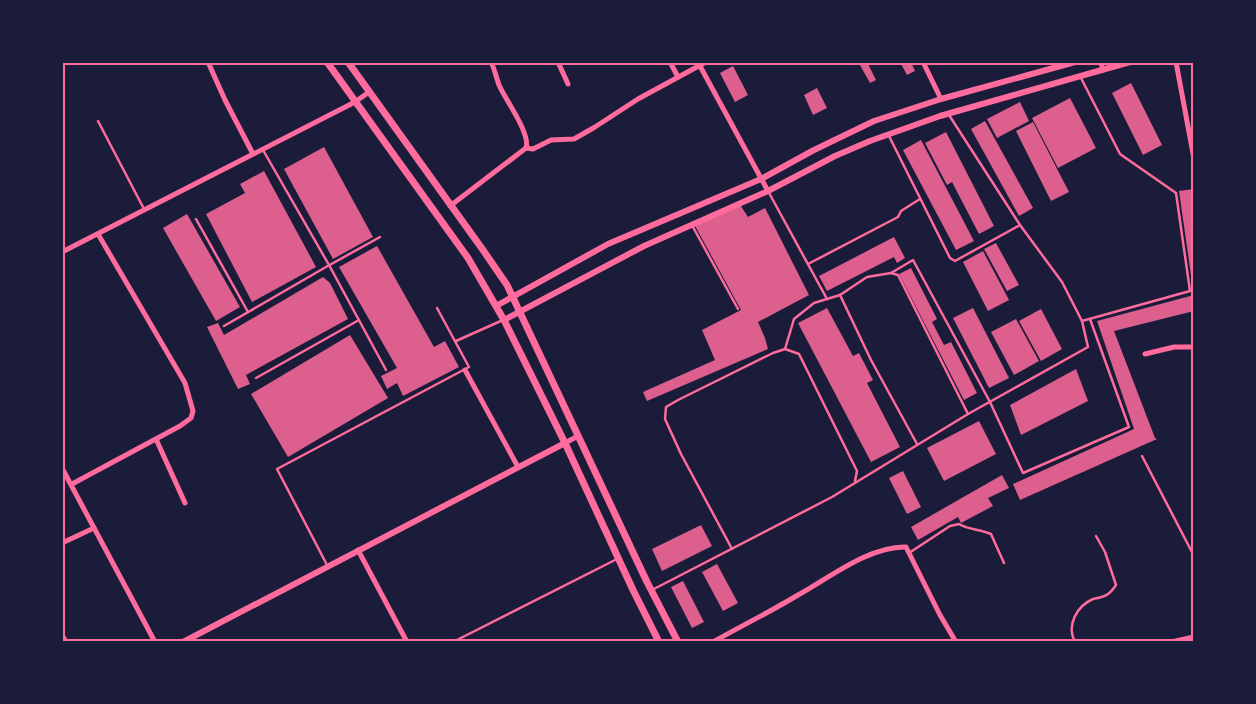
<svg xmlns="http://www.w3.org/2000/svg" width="1256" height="704" font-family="'Work Sans',sans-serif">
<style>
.building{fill:#dd5f8e}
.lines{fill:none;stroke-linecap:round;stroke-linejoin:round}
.service{stroke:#ff6b9d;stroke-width:2.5}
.minor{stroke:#ff6b9d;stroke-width:5}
.tertiary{stroke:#ff6b9d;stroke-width:6}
.secondary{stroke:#ff6b9d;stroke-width:7}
.neatline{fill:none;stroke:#ff6b9d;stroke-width:2}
</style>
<rect width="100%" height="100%" fill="#1b1b3a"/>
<g class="building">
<polygon points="864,62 867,62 876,80 870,83 860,65"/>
<polygon points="900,62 911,62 915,71 907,75"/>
<polygon points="733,66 748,95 735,102 720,73"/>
<polygon points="1131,83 1162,145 1143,155 1112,93"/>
<polygon points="817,88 827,108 813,115 804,95"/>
<polygon points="1070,98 1096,148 1058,168 1032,118"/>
<polygon points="1020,102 1029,121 997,138 987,119"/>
<polygon points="985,121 1033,208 1019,216 971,129"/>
<polygon points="1033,122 1069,192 1051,201 1016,131"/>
<polygon points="946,132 994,226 979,234 952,182 947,185 925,143"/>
<polygon points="921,140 974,241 956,250 903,150"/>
<polygon points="324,147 373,237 333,259 284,169"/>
<polygon points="264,171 316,267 252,302 206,214 245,193 240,184"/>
<polygon points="1194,189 1194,282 1192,282 1179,191"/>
<polygon points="739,203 748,217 765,208 809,295 758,322 765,338 768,349 647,401 643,392 715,360 702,330 741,310 694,224"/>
<polygon points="187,214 240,307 216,321 163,228"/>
<polygon points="894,237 905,258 897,263 894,257 827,291 819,276"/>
<polygon points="996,243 1019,285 1007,291 984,249"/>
<polygon points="377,246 434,347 445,341 459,367 403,396 397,383 387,389 381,376 397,368 339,267"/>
<polygon points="983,251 1009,300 988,311 963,262"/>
<polygon points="911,268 937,319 932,322 944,345 951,342 977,393 964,400 899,274"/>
<polygon points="323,277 330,283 348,319 246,375 250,384 238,389 207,327 218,323 224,335"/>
<polygon points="1194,295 1194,311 1114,331 1155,438 1157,439 1020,500 1013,484 1134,429 1097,321"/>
<polygon points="827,308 853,356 859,353 873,380 867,383 900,447 871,462 798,323"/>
<polygon points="973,308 1009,378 989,388 953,318"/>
<polygon points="1041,309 1062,349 1041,361 1019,321"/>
<polygon points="1016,319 1039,361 1014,375 991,332"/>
<polygon points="350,335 388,398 288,457 251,394"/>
<polygon points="1076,369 1088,401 1021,435 1010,405"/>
<polygon points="979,421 996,454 944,481 927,448"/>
<polygon points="903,471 921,507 907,514 889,478"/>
<polygon points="1002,475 1009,488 988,498 993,506 961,523 958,517 918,540 911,527"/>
<polygon points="701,525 712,546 662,571 652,549"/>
<polygon points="717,564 738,603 723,611 702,572"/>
<polygon points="683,581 704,622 692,628 671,587"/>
</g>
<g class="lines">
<g class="service">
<polyline points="1081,78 1120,154 1176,193 1190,291 1082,321"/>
<polyline points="98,121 144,209"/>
<polyline points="889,136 950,258 955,261 1020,225"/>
<polyline points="263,150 329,265 386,370"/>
<polyline points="768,191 827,299"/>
<polyline points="196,219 248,312"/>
<polyline points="693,227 738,309"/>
<polyline points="808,264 898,217 901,211 920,199"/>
<polyline points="891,273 913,260 990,402 1023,473 1129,427 1090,319"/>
<polyline points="840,295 871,360 917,444"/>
<polyline points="224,326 326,267 380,237"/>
<polyline points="456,341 503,320"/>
<polyline points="785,349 794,319 814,303 840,295 867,277 891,273 898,275 968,414"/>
<polyline points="256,378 359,320"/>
<polyline points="1142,456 1194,556"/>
<polyline points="732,549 681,454 665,419 666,407 678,400 773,353 785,349 799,354 857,471 855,481"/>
<path d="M909,553L950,526L959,524C969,530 980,529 991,534L1004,563"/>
<polyline points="327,565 277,469 469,367 437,308"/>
<polyline points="652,590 832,497 968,414 1088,347 1082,321 1062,282 1020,225 949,115"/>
<polyline points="453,642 617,559"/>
<path d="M1075,642C1066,625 1077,606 1093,599C1098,598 1104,597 1108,594C1111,592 1114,588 1116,585L1105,552L1096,536"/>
</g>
<g class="minor">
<polyline points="208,62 225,100 253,154"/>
<polyline points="558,62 568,84"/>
<polyline points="670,62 678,77"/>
<polyline points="923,62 941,99"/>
<polyline points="1101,62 1103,70"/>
<polyline points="1176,62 1194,159"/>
<polyline points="700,66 768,191"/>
<polyline points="526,148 533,149 551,140 574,139 595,127 638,99 706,62"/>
<path d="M450,206L526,148C531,134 505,99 499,85C496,77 495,70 491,62"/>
<polyline points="62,252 355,102 369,92"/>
<polyline points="1145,354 1174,347 1194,347"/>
<polyline points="465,370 518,467"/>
<polyline points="156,439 185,503"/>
<polyline points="565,443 578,436"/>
<polyline points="62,468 155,642"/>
<polyline points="72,484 180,426 191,418 193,411 185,383 98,234"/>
<polyline points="62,543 94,528"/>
<polyline points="358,550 407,642"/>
<polyline points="62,635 66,642"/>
<path d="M713,642C741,626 770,612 798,595C829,578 869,546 906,547L940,615L956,642"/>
</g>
<g class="tertiary">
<polyline points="496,306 608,244 761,179 814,150 874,121 941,99 1075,62"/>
<polyline points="504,320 644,246 768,191 835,156 870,141 940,116 1130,62"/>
<polyline points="183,642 565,443"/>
</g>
<g class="secondary">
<polyline points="327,62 468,258 504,320 565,443 633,590 659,642"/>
<polyline points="348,62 483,250 507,285 647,582 678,642"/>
<polyline points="1176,642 1194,638"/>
</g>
</g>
<rect width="1256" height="704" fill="none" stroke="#1b1b3a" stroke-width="128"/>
<rect x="64" y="64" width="1128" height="576" class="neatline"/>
</svg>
